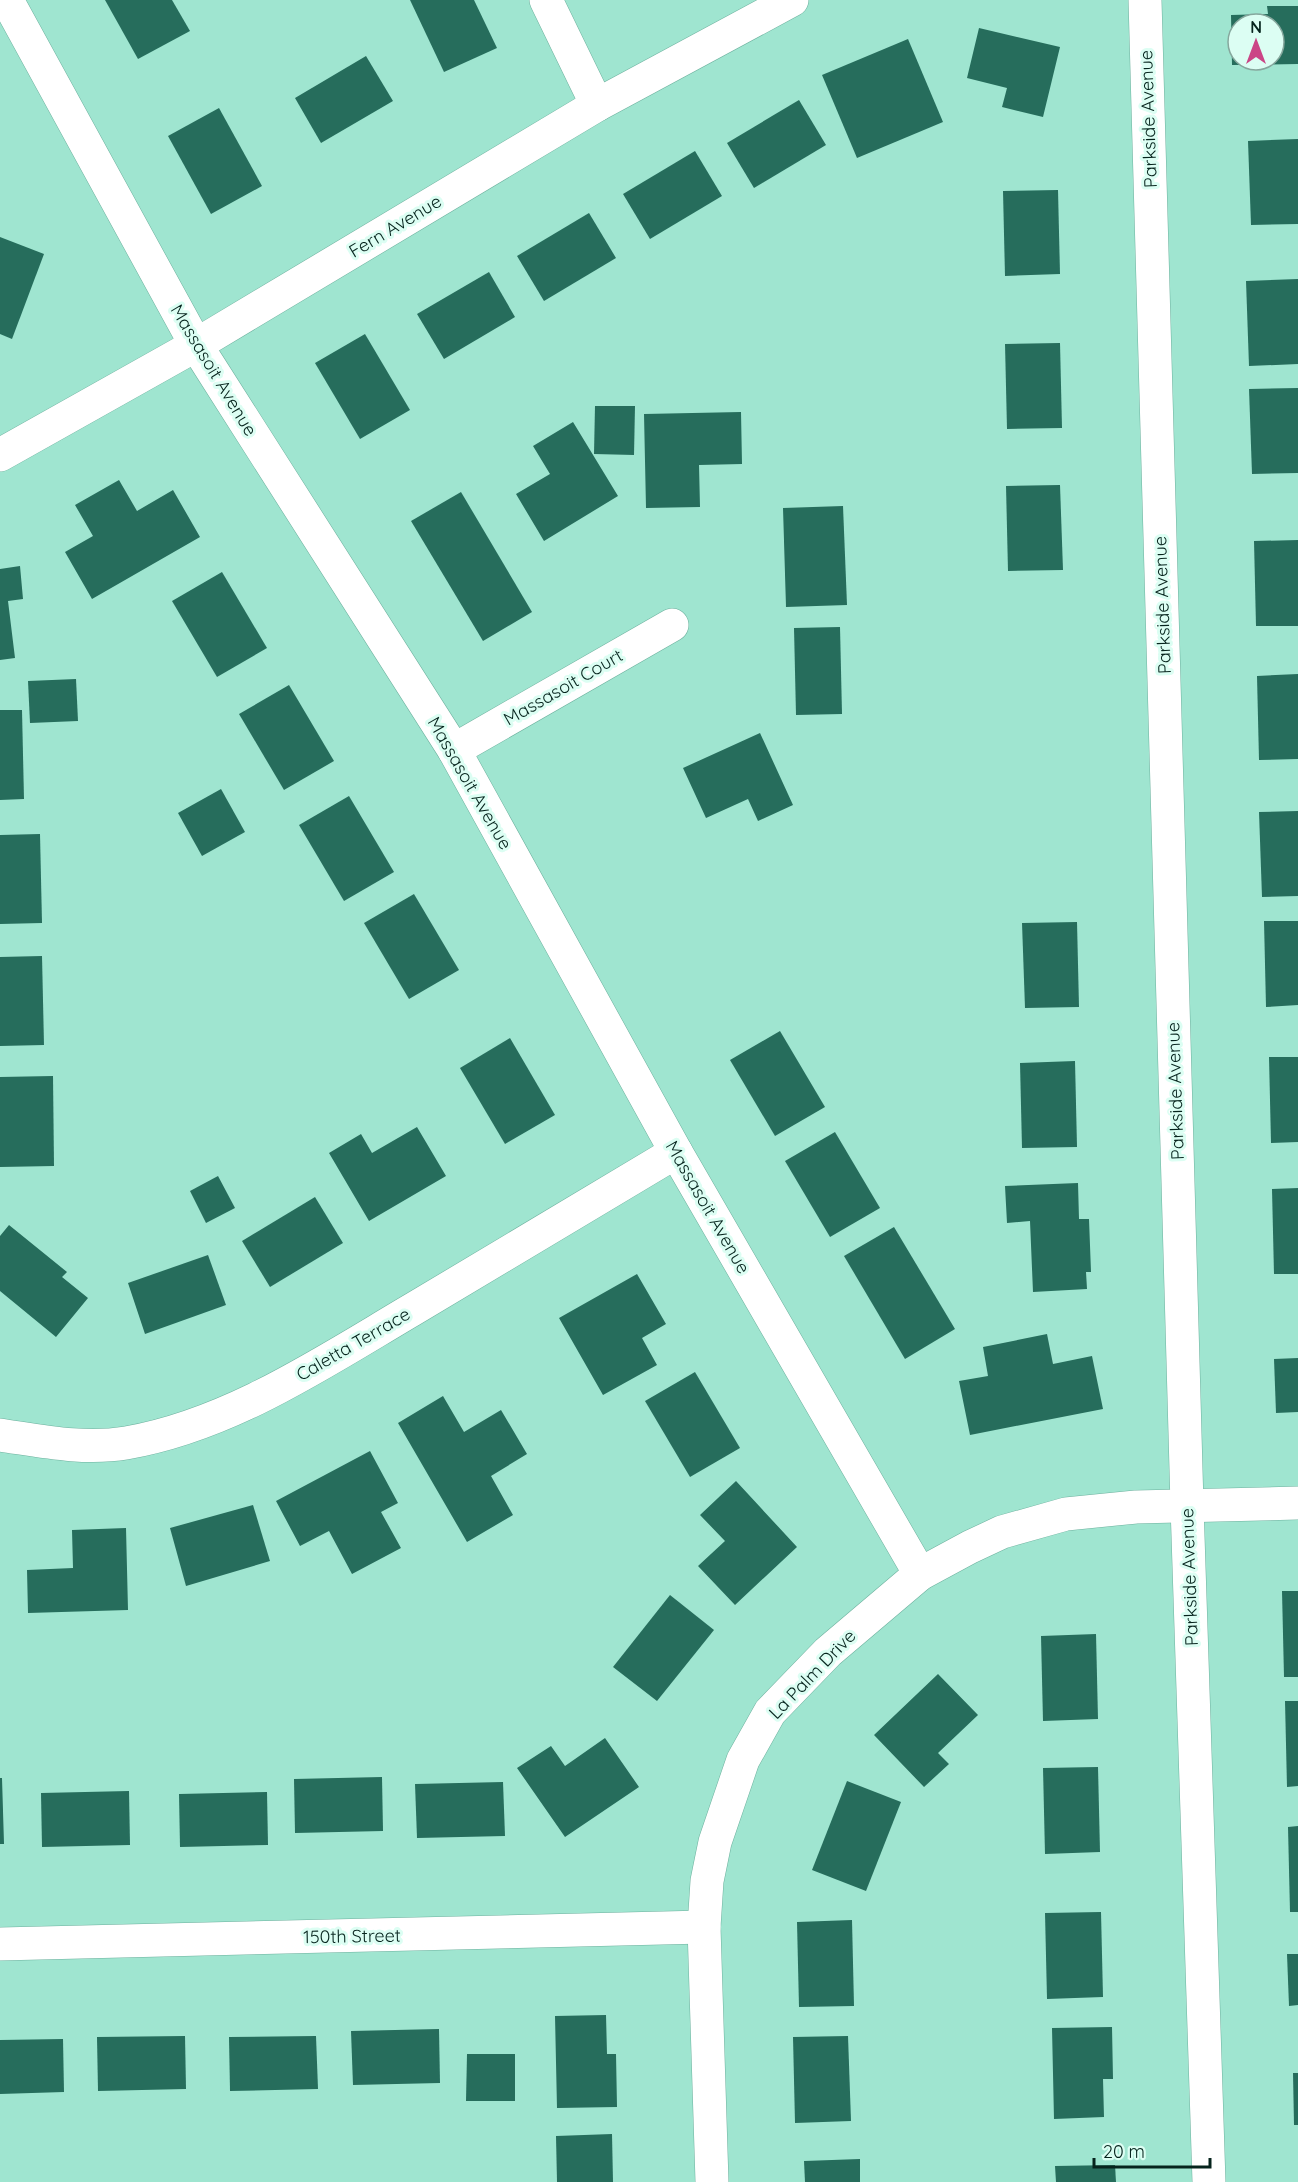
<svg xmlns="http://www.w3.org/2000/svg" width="1298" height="2182" font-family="Quicksand,sans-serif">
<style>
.building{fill:#266d5c;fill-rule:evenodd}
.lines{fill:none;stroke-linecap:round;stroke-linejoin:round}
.minor-casing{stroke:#6db19e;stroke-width:34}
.minor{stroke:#fff;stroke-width:33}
.labels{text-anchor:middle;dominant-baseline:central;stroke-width:6;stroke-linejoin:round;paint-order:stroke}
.street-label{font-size:18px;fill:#06241d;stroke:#dcfef3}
</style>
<rect width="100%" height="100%" fill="#9fe5d0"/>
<g class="building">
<polygon points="105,0 172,0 190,31 138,59"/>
<polygon points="410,0 474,0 497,48 444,72"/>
<path d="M1267,6H1298V64L1232,65L1231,15L1268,14ZM1238,24H1274V60H1238Z"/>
<polygon points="979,28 1060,47 1043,117 1002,107 1007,88 967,78"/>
<polygon points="908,39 943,122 857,158 822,75"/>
<polygon points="366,56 393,101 321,143 295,98"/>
<polygon points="799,100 826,145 754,188 727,143"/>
<polygon points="219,108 262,186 211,214 168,136"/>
<polygon points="1298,139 1298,224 1251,225 1248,141"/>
<polygon points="695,151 722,196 650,239 623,194"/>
<polygon points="1058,190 1060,274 1005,276 1003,191"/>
<polygon points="589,213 616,258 544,301 517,256"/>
<polygon points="0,237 44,254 12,339 0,334"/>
<polygon points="489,272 515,317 444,359 417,314"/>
<polygon points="1298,279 1298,364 1249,366 1246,281"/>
<polygon points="365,334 410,410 360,439 315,363"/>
<polygon points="1060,343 1062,428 1007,429 1005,344"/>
<polygon points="1298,388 1298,473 1252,474 1249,389"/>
<polygon points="595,406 635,406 634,455 594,454"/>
<polygon points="741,412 742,464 699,465 700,507 646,508 644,414"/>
<polygon points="573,422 618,496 544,541 516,494 550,474 533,446"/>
<polygon points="119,480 137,511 173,490 200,537 92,599 65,552 93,536 75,505"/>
<polygon points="1060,485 1063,570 1008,571 1006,486"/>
<polygon points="461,492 532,612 483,641 411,521"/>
<polygon points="843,506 847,605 786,607 783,508"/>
<polygon points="1298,540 1298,626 1256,626 1254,541"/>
<polygon points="20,566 23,599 8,601 15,658 0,660 0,569"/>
<polygon points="222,572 267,648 217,677 172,601"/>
<polygon points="840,627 842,714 796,715 794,628"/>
<polygon points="1298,674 1298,759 1259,760 1257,676"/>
<polygon points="76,679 78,721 30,723 28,681"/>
<polygon points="289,685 334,761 284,790 239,714"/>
<polygon points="0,710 22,710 24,799 0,800"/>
<polygon points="760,733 793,805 758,821 748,799 706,818 683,768"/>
<polygon points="221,789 245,832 202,856 178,813"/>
<polygon points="349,796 394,872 344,901 299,825"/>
<polygon points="1298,811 1298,896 1262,897 1259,812"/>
<polygon points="40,834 42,923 0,924 0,835"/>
<polygon points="414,894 459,970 409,999 364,923"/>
<polygon points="1264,921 1298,921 1298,1005 1266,1007"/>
<polygon points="1077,922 1079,1007 1025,1008 1022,923"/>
<polygon points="42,956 44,1045 0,1046 0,957"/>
<polygon points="780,1031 825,1107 775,1136 730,1060"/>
<polygon points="510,1038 555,1115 505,1144 460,1068"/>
<polygon points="1269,1057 1298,1057 1298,1142 1271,1143"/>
<polygon points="1075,1061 1077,1147 1022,1148 1020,1063"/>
<polygon points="53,1076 54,1166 0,1167 0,1077"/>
<polygon points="417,1127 446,1176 369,1221 329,1153 361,1134 372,1153"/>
<polygon points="835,1132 880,1208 830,1237 785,1161"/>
<polygon points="218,1176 235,1208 206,1223 190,1191"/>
<polygon points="1078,1183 1079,1219 1089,1219 1091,1272 1086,1272 1087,1289 1033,1292 1030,1221 1007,1223 1005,1186"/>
<polygon points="1298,1188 1298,1274 1274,1274 1272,1189"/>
<polygon points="315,1197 343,1243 270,1287 242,1241"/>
<polygon points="9,1225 67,1272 62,1277 88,1298 56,1337 0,1291 0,1236"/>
<polygon points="894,1227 955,1329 905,1359 844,1256"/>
<polygon points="208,1255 226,1305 145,1334 128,1283"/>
<polygon points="637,1274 666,1324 642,1338 657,1365 603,1395 559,1318"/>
<polygon points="1047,1334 1053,1364 1092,1356 1103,1409 970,1435 959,1381 988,1376 983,1347"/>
<polygon points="1298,1358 1298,1412 1276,1413 1274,1359"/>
<polygon points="695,1372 740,1448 690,1477 645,1401"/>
<polygon points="443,1396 464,1432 501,1410 527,1454 491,1476 513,1515 467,1542 398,1423"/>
<polygon points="370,1451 398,1503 381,1512 401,1548 352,1574 329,1531 300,1546 276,1501"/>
<polygon points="736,1481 797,1547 735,1605 698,1566 725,1541 700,1515"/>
<polygon points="253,1505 270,1561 186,1586 170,1528"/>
<polygon points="126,1528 128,1610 28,1613 27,1570 73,1568 72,1530"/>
<polygon points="1282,1591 1298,1591 1298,1677 1284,1677"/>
<polygon points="670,1595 714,1630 657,1701 613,1667"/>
<polygon points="1096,1634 1098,1719 1043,1721 1041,1636"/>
<polygon points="938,1674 978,1715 938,1753 949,1764 924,1787 874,1735"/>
<polygon points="1285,1701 1298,1701 1298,1786 1287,1787"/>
<polygon points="605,1738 639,1787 565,1837 517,1768 551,1746 565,1766"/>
<polygon points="1098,1767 1100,1852 1045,1854 1043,1768"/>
<polygon points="382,1777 383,1831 295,1833 294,1779"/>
<polygon points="0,1778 2,1778 4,1844 0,1844"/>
<polygon points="847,1781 901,1802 866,1891 812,1870"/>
<polygon points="503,1782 505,1836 417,1838 415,1784"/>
<polygon points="129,1791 130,1845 42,1847 41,1793"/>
<polygon points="267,1792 268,1845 180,1847 179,1794"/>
<polygon points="1298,1826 1298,1912 1290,1912 1288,1827"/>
<polygon points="1101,1912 1103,1997 1047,1999 1045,1913"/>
<polygon points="852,1920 854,2006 799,2007 797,1922"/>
<polygon points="1287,1954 1298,1954 1298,2005 1289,2006"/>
<polygon points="606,2015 607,2054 616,2054 617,2107 557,2108 555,2016"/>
<polygon points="1112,2027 1113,2079 1103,2079 1104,2117 1054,2119 1052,2028"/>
<polygon points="439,2029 440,2083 353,2085 351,2031"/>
<polygon points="185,2036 186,2089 98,2091 97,2037"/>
<polygon points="316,2036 318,2089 230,2091 229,2037"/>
<polygon points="848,2036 851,2121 795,2123 793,2037"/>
<polygon points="63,2039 64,2092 0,2094 0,2040"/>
<polygon points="467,2054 515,2054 515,2101 466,2101"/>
<polygon points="1293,2073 1298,2073 1298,2125 1294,2125"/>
<polygon points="612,2134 613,2182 557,2182 556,2136"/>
<polygon points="860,2159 860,2182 805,2182 804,2161"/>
<polygon points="1115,2165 1116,2182 1056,2182 1055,2166"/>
</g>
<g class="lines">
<g class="minor-casing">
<g id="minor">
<polyline points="7,0 196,345 454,750 676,1152 920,1574"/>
<polyline points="546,0 597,105"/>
<polyline points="1145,0 1187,1505 1209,2182"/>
<polyline points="0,455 196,345 597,105 792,0"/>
<polyline points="454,750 672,625"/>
<path d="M0,1435C41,1441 84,1450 126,1443C231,1425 325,1361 415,1308C502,1256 589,1204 676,1152"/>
<polyline points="0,1944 704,1927"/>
<polyline points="712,2182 704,1927 707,1881 715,1842 743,1760 770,1712 828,1652 920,1574 970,1547 1002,1532 1066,1514 1136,1507 1298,1503"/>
</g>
</g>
<use href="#minor" class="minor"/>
</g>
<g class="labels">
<g class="street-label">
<text transform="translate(1148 119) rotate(-92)">Parkside Avenue</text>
<text transform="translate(395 226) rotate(-31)">Fern Avenue</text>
<text transform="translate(214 370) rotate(59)">Massasoit Avenue</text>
<text transform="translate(1162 605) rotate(-92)">Parkside Avenue</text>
<text transform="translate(563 687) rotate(-30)">Massasoit Court</text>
<text transform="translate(470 783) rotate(60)">Massasoit Avenue</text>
<text transform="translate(1175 1091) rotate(-92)">Parkside Avenue</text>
<text transform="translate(708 1207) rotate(60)">Massasoit Avenue</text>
<text transform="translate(353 1344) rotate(-30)">Caletta Terrace</text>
<text transform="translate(1189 1577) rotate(-92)">Parkside Avenue</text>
<text transform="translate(812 1674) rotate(-46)">La Palm Drive</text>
<text transform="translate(352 1936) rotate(-1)">150th Street</text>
</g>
</g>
<g transform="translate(1256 42)"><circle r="28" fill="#dcfef3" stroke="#86a79d" stroke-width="1.5"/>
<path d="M0-4.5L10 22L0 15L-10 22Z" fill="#cb4586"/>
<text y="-9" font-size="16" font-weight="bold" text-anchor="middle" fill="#06241d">N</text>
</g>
<path d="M1094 2158v9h116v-9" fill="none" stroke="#06241d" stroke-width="3"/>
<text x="1103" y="2158" font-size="18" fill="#06241d" stroke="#dcfef3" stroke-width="4.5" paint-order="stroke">20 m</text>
</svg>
